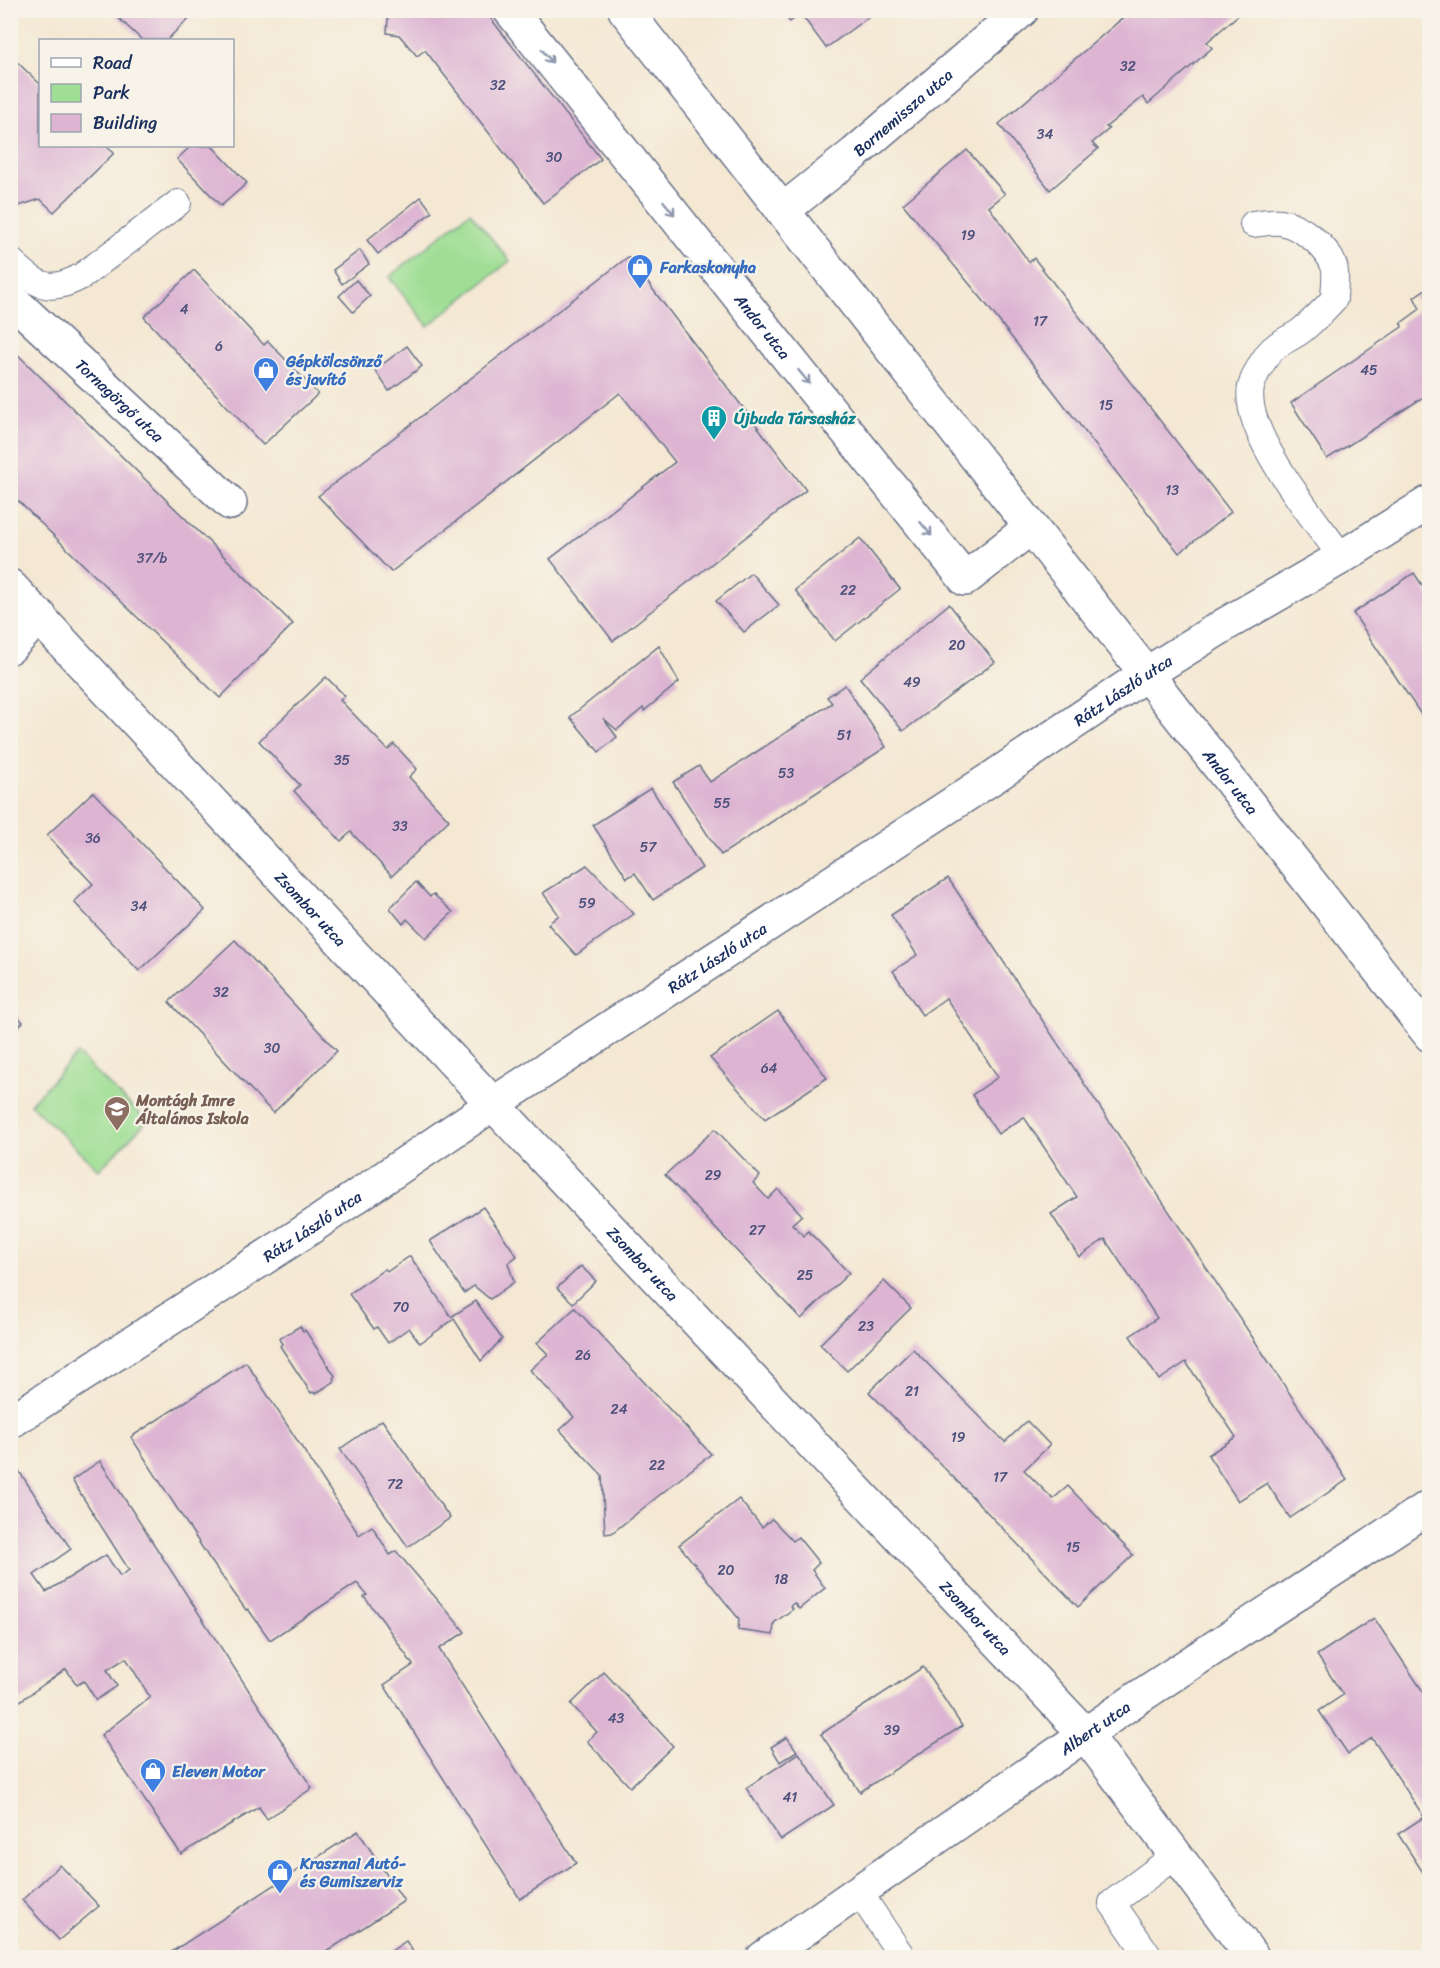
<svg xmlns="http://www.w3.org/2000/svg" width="1440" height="1968" font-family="Sriracha,sans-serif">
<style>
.green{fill:#9fde94;stroke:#5d8679;stroke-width:1.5}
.building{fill:#ddb5d3}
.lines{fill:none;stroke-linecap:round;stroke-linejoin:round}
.lane-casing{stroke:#677087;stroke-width:28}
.street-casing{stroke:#677087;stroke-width:36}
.primary-casing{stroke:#677087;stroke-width:36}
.lane{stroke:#fff;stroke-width:26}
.street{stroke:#fff;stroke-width:33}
.primary{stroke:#fff;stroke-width:33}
.oneway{stroke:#8d97ae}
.labels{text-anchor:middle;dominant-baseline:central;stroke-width:4.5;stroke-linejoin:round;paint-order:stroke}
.number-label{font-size:14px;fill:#4c507b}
.street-label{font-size:16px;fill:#1b2f5e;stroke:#f7f3e8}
.shop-label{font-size:16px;font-weight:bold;fill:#366cbe;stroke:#f7f3e8;text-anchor:start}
.culture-label{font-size:16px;font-weight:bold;fill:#0d838f;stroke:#f7f3e8;text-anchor:start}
.education-label{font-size:16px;font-weight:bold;fill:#785e54;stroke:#f7f3e8;text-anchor:start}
</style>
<rect width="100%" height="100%" fill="#f7f3e8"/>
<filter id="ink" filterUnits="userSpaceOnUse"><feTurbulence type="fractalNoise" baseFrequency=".0167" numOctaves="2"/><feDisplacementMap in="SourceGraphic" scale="12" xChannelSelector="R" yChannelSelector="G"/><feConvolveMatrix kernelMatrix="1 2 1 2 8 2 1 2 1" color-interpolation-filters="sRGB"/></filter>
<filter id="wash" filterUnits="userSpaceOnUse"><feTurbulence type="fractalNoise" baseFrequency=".008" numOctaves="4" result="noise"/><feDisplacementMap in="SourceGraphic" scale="24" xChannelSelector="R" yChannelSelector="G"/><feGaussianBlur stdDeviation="1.35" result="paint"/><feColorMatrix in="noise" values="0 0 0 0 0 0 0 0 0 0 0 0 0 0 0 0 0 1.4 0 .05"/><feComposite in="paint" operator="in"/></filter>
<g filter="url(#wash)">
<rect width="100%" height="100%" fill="#f4e8d3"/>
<g class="green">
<polygon points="470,212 510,261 428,326 389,277"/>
<polygon points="77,1054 147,1121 99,1170 30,1104"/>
</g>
<g id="blocks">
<g class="building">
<polygon points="110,10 188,10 192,15 167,40 142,40"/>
<polygon points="382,10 484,10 601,159 543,203 425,50 417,56 399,35 387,33 388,18"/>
<polygon points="781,10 867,10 871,15 826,48 801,14 790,22"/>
<polygon points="1132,10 1244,10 1207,42 1212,48 1148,104 1143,97 1106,127 1109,129 1092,143 1098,149 1050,190 999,124"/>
<polygon points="15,60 40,84 40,146 106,146 114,153 54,212 40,199 19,206 10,198 10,65"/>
<polygon points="191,146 212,146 247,183 221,206 177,159"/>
<polygon points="967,150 1005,194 989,207 1029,262 1034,258 1231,512 1179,553 982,299 903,204"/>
<polygon points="421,197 432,212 378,254 367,240"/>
<polygon points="360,250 369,264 342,284 333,270"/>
<polygon points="628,257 806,490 613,641 550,559 675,462 620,393 391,572 318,496"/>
<polygon points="194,270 264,345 268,341 318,394 263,445 144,317"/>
<polygon points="356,280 370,296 353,312 339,296"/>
<polygon points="1430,286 1430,393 1327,459 1291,403 1402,327 1401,323 1420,309 1414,297"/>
<polygon points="407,346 422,366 389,391 375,370"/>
<polygon points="10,347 293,624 220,698 10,493"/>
<polygon points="860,538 900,589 835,641 795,590"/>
<polygon points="751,573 779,605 744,632 716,601"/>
<polygon points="1414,573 1430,597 1430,728 1353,613"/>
<polygon points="949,604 995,662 903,731 860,678"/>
<polygon points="659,646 679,682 644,711 643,708 617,730 603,718 617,737 599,752 570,717"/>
<polygon points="326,677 345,696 340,700 388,750 394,744 417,769 409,777 449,820 392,876 351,832 341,841 294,791 300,785 259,741"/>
<polygon points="845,685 886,747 721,855 673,782 699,766 710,782 832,703 827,697"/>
<polygon points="651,788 702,868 653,900 635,873 627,878 593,825"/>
<polygon points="93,792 205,910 139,971 74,902 93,884 47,835"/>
<polygon points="587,865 634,914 576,955 548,924 559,915 543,893"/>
<polygon points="948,878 1347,1480 1290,1518 1267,1483 1238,1501 1208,1455 1236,1437 1186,1362 1159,1380 1130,1336 1157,1318 1105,1239 1079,1257 1051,1214 1077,1197 1024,1117 998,1134 972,1095 998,1077 946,998 922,1015 893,971 917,955 891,915"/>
<polygon points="416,882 430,897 433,894 453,912 426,938 407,919 403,924 390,908"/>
<polygon points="235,940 337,1051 273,1113 169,1002"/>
<polygon points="10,1009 23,1022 10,1035"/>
<polygon points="778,1011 827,1078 765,1119 710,1058"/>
<polygon points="715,1129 760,1176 753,1183 768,1199 778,1189 802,1215 792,1224 804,1236 808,1231 849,1273 801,1319 665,1175"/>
<polygon points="483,1207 517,1256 508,1263 514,1282 490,1299 474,1286 464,1293 430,1241"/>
<polygon points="410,1256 451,1317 476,1301 502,1339 481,1361 454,1319 420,1343 409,1328 388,1343 377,1327 374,1329 349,1294 385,1269 388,1271"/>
<polygon points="581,1266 596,1281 573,1303 557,1288"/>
<polygon points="884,1281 911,1308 847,1371 820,1344"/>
<polygon points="575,1308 711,1454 612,1533 605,1534 602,1475 560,1430 574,1417 530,1370 548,1354 537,1343"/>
<polygon points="300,1326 303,1331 305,1330 335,1376 333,1378 335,1381 315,1394 313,1392 311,1393 280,1346 282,1344 279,1339"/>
<polygon points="913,1349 1005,1442 1027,1421 1050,1445 1024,1470 1053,1499 1068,1486 1133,1555 1078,1607 961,1485 869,1392"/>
<polygon points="246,1362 359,1535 372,1526 390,1555 396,1551 465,1632 439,1649 576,1863 520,1899 384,1685 413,1665 383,1621 364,1597 367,1595 357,1583 270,1640 248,1609 246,1610 209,1558 131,1437"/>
<polygon points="382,1420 450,1518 408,1547 340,1449"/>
<polygon points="100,1461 312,1788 267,1819 259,1807 181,1854 101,1735 150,1697 126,1658 107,1670 117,1686 96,1700 84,1681 77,1685 66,1669 10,1708 10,1477 19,1471 71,1549 34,1575 46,1592 106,1555 120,1576 129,1570 72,1480"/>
<polygon points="739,1499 762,1527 772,1519 793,1541 798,1537 819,1563 812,1570 825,1588 799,1609 794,1603 790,1606 793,1609 774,1623 773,1635 738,1630 739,1619 679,1545"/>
<polygon points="1374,1618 1430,1702 1430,1870 1424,1874 1398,1834 1424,1817 1372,1738 1348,1754 1319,1711 1343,1695 1317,1655"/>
<polygon points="923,1667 962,1726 860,1792 821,1734"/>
<polygon points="604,1672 673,1746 630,1787 587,1741 597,1732 571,1704"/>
<polygon points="787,1737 797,1751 780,1762 771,1747"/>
<polygon points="799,1753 834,1805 781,1840 746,1788"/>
<polygon points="358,1831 404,1901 317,1958 162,1958"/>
<polygon points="60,1865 99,1906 59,1940 22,1900"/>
<polygon points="406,1941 417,1958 381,1958"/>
</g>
</g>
</g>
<g filter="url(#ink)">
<use href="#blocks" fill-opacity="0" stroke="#677087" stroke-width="1.5"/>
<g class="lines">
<g class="lane-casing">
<g id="lane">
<path d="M1253,224C1262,223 1272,221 1281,222C1301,226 1327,246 1334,266C1337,275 1334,289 1334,299C1324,310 1313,321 1301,331C1290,339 1276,343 1268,354C1261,364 1254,375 1251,387C1242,433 1315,520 1342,557"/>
<path d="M10,260C36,285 48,295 82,276L178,203"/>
<polyline points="859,1892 903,1958"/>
<polyline points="1150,1958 1112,1903 1176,1855"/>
</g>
</g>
<g class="street-casing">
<g id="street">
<path id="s1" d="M510,10L965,579L1030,528"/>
<path id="s2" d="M782,211L855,153L1022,10"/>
<path id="s3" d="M10,298L230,503"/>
<path id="s4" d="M10,586L493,1104L1085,1734L1253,1958"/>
<polyline points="10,647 40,616"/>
<path id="s5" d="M10,1422L301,1234L493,1104L995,776L1146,674L1226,624L1342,557L1430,502"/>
<path id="s6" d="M763,1958L1139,1697L1430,1506"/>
</g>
</g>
<g class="primary-casing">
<g id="primary">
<path id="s7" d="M625,10L1430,1035"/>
</g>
</g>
<use href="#lane" class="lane"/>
<use href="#street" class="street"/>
<use href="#primary" class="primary"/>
</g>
<defs><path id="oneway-shaft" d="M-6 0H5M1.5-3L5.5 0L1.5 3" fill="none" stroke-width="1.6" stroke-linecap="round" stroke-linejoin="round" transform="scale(1.5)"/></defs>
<g class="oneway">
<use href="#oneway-shaft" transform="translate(547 56) rotate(51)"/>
<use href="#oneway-shaft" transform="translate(669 208) rotate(51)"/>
<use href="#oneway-shaft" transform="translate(804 377) rotate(51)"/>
<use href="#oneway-shaft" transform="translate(926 529) rotate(51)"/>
</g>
</g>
<defs>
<g id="shop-pin" transform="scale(1.35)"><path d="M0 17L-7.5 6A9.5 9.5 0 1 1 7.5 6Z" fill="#3f7fe0" stroke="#f7f3e8"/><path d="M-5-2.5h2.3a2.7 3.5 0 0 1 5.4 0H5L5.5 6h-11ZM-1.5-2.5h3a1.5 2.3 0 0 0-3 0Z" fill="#fff"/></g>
<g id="building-pin" transform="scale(1.35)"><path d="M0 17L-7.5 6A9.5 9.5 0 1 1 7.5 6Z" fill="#0f9aa8" stroke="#f7f3e8"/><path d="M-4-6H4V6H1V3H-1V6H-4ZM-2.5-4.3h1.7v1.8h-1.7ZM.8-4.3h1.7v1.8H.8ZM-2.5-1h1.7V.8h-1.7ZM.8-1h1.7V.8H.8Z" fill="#fff"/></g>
<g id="school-pin" transform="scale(1.35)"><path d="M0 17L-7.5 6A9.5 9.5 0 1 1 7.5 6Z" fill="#8d6e63" stroke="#f7f3e8"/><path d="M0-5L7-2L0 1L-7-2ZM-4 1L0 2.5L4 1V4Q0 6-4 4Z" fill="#fff"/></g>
</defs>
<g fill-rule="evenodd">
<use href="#shop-pin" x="640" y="267"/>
<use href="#shop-pin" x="266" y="370"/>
<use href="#building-pin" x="714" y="418"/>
<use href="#school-pin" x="117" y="1109"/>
<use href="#shop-pin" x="153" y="1771"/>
<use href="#shop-pin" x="280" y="1872"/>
</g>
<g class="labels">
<g class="number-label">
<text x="1128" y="66">32</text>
<text x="498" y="85">32</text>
<text x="1045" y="134">34</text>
<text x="554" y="157">30</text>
<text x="968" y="235">19</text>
<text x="184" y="309">4</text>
<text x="1040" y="321">17</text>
<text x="219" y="346">6</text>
<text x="1369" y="370">45</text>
<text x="1106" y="405">15</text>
<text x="1172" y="490">13</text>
<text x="152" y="558">37/b</text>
<text x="848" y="590">22</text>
<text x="957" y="645">20</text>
<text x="912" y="682">49</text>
<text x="844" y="735">51</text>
<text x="342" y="760">35</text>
<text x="786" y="773">53</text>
<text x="722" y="803">55</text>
<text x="400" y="826">33</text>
<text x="93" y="838">36</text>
<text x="648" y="847">57</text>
<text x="587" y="903">59</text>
<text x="139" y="906">34</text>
<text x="221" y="992">32</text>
<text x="272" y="1048">30</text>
<text x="769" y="1068">64</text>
<text x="713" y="1175">29</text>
<text x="757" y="1230">27</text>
<text x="805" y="1275">25</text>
<text x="401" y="1307">70</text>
<text x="866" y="1326">23</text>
<text x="583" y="1355">26</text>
<text x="912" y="1391">21</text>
<text x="619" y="1409">24</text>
<text x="958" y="1437">19</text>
<text x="657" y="1465">22</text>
<text x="1000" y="1477">17</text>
<text x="395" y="1484">72</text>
<text x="1073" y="1547">15</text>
<text x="726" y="1570">20</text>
<text x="781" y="1579">18</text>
<text x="616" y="1718">43</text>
<text x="892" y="1730">39</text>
<text x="790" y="1797">41</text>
</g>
<g class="street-label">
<text stroke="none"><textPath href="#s2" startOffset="156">Bornemissza utca</textPath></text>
<text stroke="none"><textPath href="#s1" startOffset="405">Andor utca</textPath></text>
<text stroke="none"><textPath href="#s3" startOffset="150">Tornagörgő utca</textPath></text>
<text stroke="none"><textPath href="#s5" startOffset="1332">Rátz László utca</textPath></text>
<text stroke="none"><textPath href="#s7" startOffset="981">Andor utca</textPath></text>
<text stroke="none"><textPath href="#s4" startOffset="441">Zsombor utca</textPath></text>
<text stroke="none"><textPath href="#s5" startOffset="846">Rátz László utca</textPath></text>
<text stroke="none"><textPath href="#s5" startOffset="360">Rátz László utca</textPath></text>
<text stroke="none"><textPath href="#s4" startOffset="927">Zsombor utca</textPath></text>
<text stroke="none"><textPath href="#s4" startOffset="1413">Zsombor utca</textPath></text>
<text stroke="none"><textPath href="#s6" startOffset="404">Albert utca</textPath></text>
</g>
<g class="shop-label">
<text x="660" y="267">Farkaskonyha</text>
<text x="286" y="361">Gépkölcsönző<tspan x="286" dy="18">és javító</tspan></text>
<text x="172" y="1771">Eleven Motor</text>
<text x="300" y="1863">Krasznai Autó-<tspan x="300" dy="18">és Gumiszerviz</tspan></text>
</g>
<g class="culture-label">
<text x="734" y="418">Újbuda Társasház</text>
</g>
<g class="education-label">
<text x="136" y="1100">Montágh Imre<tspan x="136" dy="18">Általános Iskola</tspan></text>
</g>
</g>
<rect width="1440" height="1968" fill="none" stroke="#f7f3e8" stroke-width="36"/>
<rect x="39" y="39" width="195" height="108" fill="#f7f3e8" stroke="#9fa5b1" stroke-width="1.5"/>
<rect x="51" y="58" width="30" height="9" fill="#ffffff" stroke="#9fa5b1" stroke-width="1.5"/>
<text x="93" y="69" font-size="18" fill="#1b2f5e">Road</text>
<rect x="51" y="84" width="30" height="18" fill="#9fde94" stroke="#9fa5b1" stroke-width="1.5"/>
<text x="93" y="99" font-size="18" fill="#1b2f5e">Park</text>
<rect x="51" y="114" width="30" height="18" fill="#ddb5d3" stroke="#9fa5b1" stroke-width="1.5"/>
<text x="93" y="129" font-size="18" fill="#1b2f5e">Building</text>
</svg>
